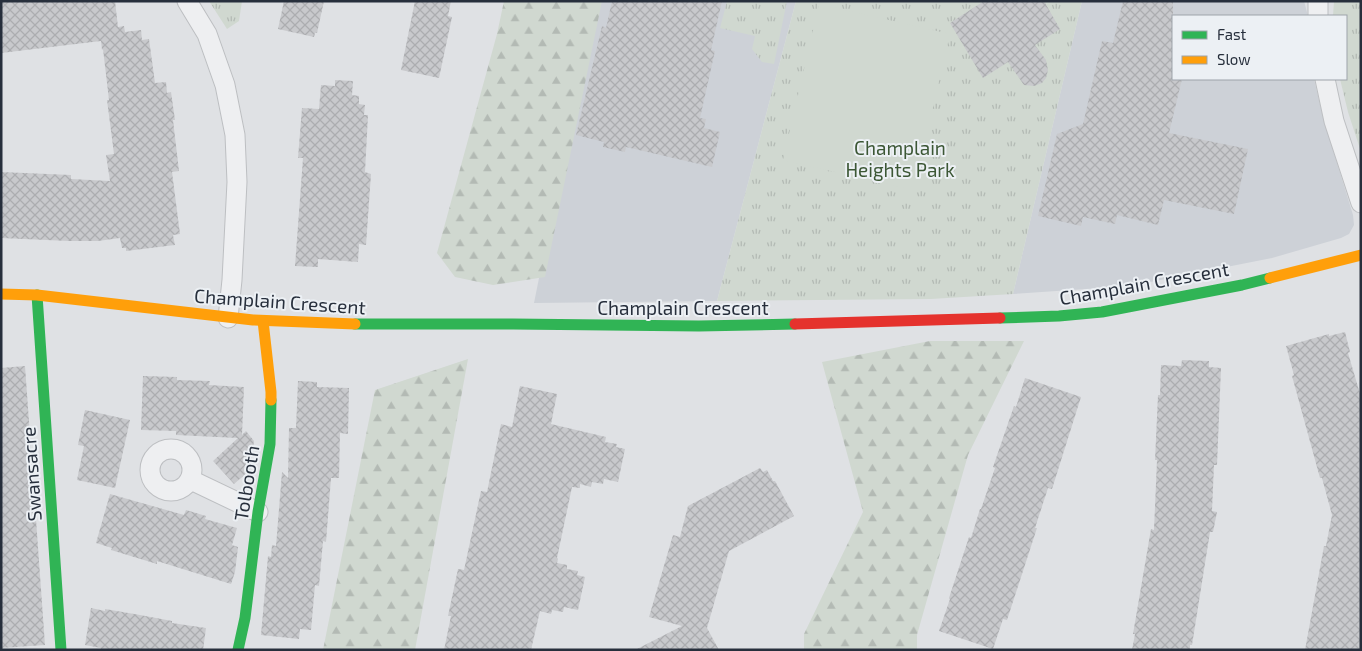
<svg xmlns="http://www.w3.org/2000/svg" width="1362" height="651" font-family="'Exo 2',sans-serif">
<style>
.built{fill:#cdd1d7}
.grass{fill:url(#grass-tufts)}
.forest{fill:url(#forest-firs)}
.pitch{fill:#d0d8d0}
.building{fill:url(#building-cross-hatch)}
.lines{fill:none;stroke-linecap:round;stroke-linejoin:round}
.street-casing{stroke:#bdbfc2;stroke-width:21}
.street{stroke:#eeeff1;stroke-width:19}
.fast{stroke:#30b455;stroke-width:11}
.slow{stroke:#ff9f0a;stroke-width:11}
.jam{stroke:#e5322d;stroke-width:11}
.labels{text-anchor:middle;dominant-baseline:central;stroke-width:4;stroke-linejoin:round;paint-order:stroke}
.park-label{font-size:19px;fill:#3c5735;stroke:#ecf0f4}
.street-label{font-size:19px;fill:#272f3c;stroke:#ecf0f4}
</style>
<defs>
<pattern id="grass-tufts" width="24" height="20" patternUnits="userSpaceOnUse" patternTransform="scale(1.25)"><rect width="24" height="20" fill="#d0d8d0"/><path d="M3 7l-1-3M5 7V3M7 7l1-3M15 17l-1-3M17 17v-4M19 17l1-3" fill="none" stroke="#b3bab4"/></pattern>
<pattern id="forest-firs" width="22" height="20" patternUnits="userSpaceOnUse" patternTransform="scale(1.25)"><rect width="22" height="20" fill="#d0d8d0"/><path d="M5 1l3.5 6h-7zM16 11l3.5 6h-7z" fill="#b3bab4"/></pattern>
<pattern id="building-cross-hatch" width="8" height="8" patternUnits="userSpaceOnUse" patternTransform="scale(1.25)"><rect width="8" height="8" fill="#c8c9cc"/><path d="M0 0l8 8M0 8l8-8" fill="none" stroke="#acadb0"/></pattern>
</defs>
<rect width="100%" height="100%" fill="#dfe1e4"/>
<g class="built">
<polygon points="595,1 796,1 717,301 534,303"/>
<polygon points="1082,1 1304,1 1308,16 1173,16 1173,79 1314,79 1323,117 1353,215 1354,225 1349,234 1341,238 1272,258 1130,286 1013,294"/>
</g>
<g class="grass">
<polygon points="209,1 242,1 239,21 227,29"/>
<polygon points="727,1 787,1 774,64 762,62 752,49 755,36 720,28"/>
<polygon points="796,1 1082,1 1013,294 931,299 717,301"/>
<polygon points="1334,1 1361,1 1361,152 1348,112 1340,79 1346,79 1346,16 1333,16"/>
</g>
<g class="forest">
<polygon points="504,1 602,1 545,277 493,285 455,277 437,253 497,34"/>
<polygon points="930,341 1024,341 968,455 917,635 917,650 804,650 804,634 863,512 822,362"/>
<polygon points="468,359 415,650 323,650 375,390"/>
</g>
<polygon class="pitch" points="819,4 950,34 914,190 783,160"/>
<g class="building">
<polygon points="1,1 115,1 118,27 124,26 125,32 141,30 142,40 149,39 155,83 166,82 167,93 171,92 175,120 173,120 179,171 172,172 180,234 173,235 175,245 126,251 126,248 122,248 120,238 98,241 69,241 1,238 1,172 71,175 71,179 110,181 106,155 114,154 107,100 109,100 103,49 102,50 101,41 1,53"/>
<polygon points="284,1 324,1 317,33 315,33 314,37 278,29"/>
<polygon points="415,1 451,1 448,16 452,17 439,78 401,70"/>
<polygon points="612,1 722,1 711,50 715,51 700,118 706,119 704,128 720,132 712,167 626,147 625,152 603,147 604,142 576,135 602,26 606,28"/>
<polygon points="984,1 1044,1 1060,29 1035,45 1046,60 1048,70 1046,78 1042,83 1034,86 1024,85 1008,62 983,78 950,23"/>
<polygon points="1123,1 1173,1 1173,79 1182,79 1169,133 1248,149 1234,214 1164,200 1158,225 1117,215 1115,224 1083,217 1081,226 1038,216 1057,134 1083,124 1102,41 1113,43"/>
<polygon points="335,80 353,81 352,95 359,96 359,104 365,105 364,115 368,115 365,172 371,174 366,245 359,244 358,262 318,259 318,267 295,266 303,158 298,158 302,108 319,109 321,85 335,86"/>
<polygon points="1345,332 1350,352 1348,353 1361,397 1361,650 1305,650 1324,546 1326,546 1332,515 1322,478 1320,478 1292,376 1294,375 1286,346 1329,334 1329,336"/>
<polygon points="1182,360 1209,361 1209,367 1221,368 1217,465 1214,465 1212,511 1217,512 1213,532 1210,532 1192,645 1190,645 1190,650 1132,650 1135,634 1133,634 1151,529 1154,530 1157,460 1155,460 1158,395 1160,395 1161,365 1181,366"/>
<polygon points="25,366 45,645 1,648 1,368"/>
<polygon points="143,376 177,377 177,380 210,381 209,385 244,387 242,435 246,431 254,441 250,470 234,484 213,461 238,438 176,435 176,431 141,430"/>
<polygon points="1025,378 1081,397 1052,489 1048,488 1035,528 1037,528 1007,620 1003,619 993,649 939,631 950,599 949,598 969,537 971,538 980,509 981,509 995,468 993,467 1014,406 1016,407"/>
<polygon points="298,381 317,382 317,387 349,388 348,434 340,433 339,478 331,478 326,542 323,541 319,586 315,585 311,630 300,629 299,639 261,635 268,556 271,557 272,545 276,546 282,472 288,478 289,428 296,428"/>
<polygon points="520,386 557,394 551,424 606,437 605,442 617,444 616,447 625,449 618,482 604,479 603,484 592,482 591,487 580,484 580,488 572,487 557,558 558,559 557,563 567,565 567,569 578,571 577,575 585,577 578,610 564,607 563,612 552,610 551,614 540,611 531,650 444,650 451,616 448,616 458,569 464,570 481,491 487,492 501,424 512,427"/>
<polygon points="85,410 130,420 115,488 77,480 84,446 78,445"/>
<polygon points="760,468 763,472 767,470 773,481 775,481 794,516 729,551 707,628 719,650 635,650 682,626 649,617 673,535 680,537 688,506"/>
<polygon points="110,494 184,515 186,510 206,516 205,519 237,528 232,545 238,547 235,572 231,584 157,561 157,564 111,550 112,548 96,543"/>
<polygon points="91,608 105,611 105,609 140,615 172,621 172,623 206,628 203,650 100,650 101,648 85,645"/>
</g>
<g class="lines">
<g class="street-casing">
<g id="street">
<polyline points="187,1 207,34 225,85 235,135 237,182 232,280 228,318"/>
<polyline points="1318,1 1318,16"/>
<polyline points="1325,79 1334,121 1361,203"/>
<circle cx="171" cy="470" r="21"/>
<polyline points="191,480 258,512"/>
</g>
</g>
<use href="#street" class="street"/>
<g class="fast">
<polyline points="37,295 61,650"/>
<polyline points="1000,318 1059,316 1102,312 1242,285 1270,278"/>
<polyline points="355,324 513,324 699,326 795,324"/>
<polyline points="238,650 245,618 258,512 270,444 271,400"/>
</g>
<g class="slow">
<polyline points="1270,278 1361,255"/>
<polyline points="1,294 37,295 253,320 355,324"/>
<polyline points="263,321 271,392 271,400"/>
</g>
<polyline class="jam" points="795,324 1000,318"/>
</g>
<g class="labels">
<g class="park-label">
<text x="900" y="147">Champlain<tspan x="900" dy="22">Heights Park</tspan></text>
</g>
<g class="street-label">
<text transform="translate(1144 283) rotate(-10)">Champlain Crescent</text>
<text transform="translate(280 301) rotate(4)">Champlain Crescent</text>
<text x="683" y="307">Champlain Crescent</text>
<text transform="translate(31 474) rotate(-94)">Swansacre</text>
<text transform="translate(246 483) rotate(-81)">Tolbooth</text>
</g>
</g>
<rect width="1362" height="651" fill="none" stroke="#272f3c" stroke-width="5"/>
<rect x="1172" y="15" width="175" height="65" fill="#ecf0f4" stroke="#9da3aa"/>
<rect x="1182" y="31" width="25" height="8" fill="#30b455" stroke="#9da3aa"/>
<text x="1217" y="40" font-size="15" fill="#272f3c">Fast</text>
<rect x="1182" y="56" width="25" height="8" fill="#ff9f0a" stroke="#9da3aa"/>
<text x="1217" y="65" font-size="15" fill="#272f3c">Slow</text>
</svg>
